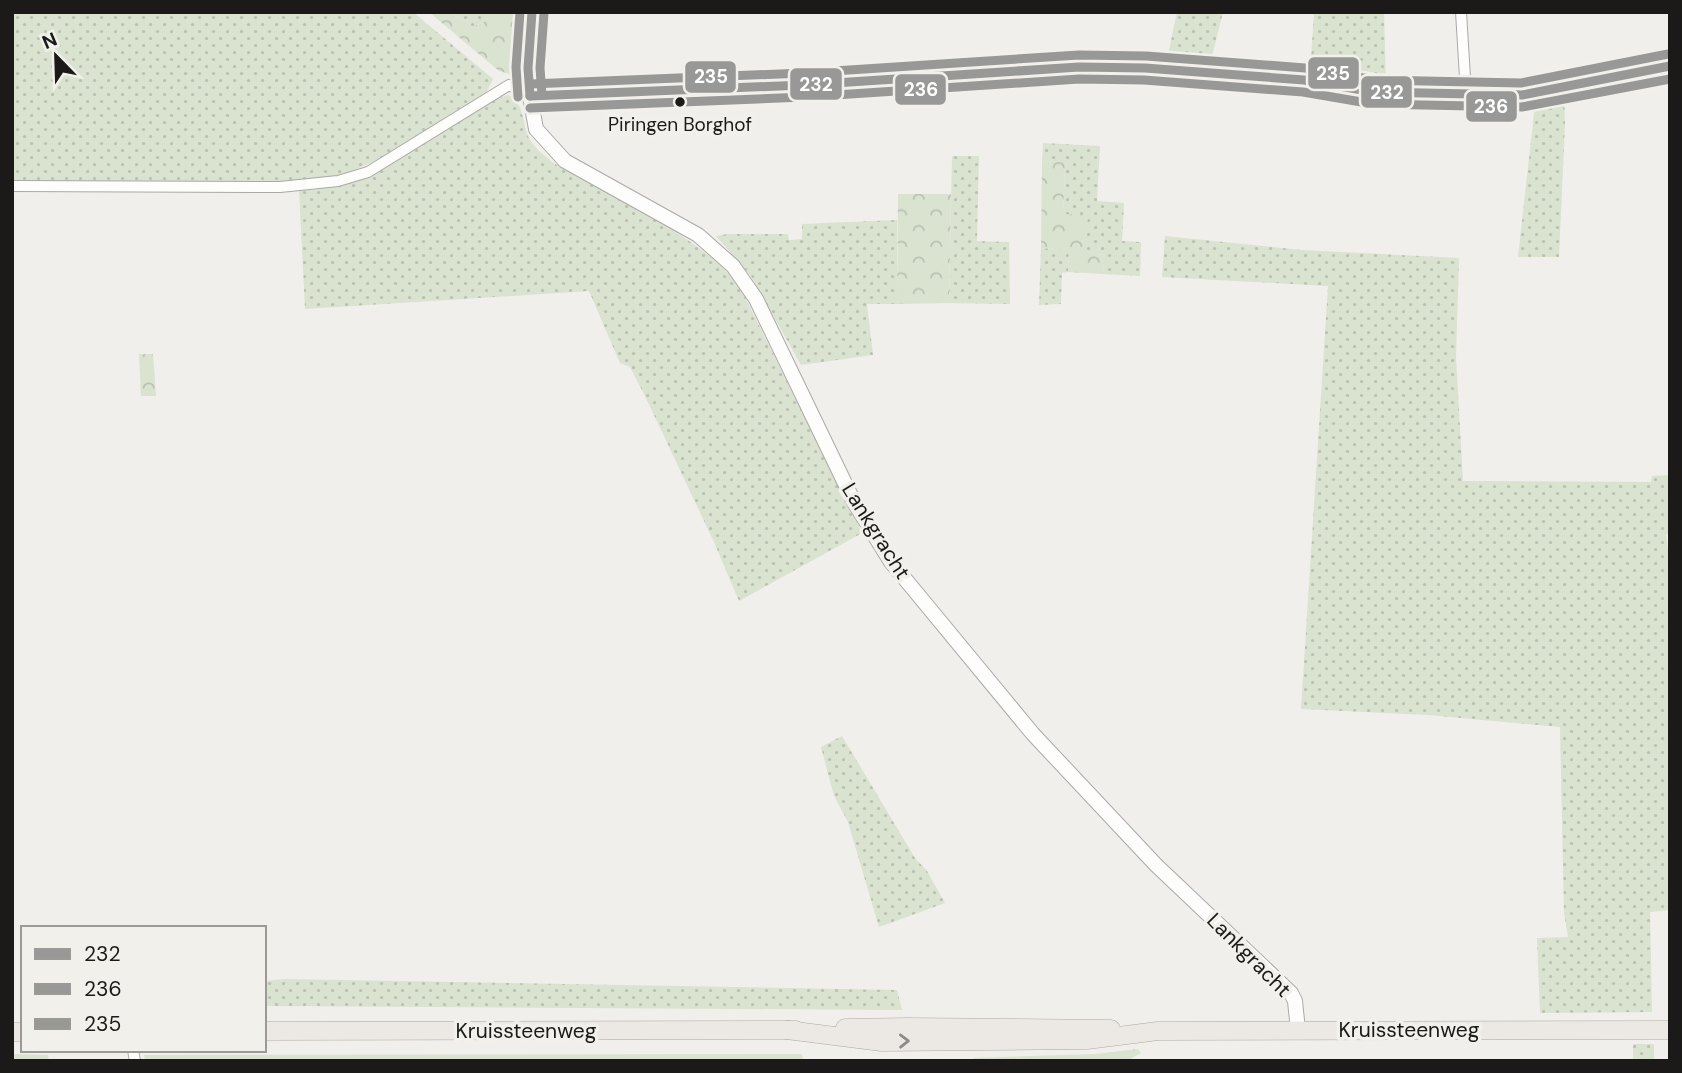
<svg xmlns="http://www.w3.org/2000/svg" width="1682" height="1073" font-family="'DM Sans',sans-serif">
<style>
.grass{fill:url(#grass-dots)}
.forest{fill:url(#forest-crowns)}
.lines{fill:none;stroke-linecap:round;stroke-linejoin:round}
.minor-casing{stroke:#aaa9a7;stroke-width:12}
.tertiary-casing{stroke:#aaa9a7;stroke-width:16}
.primary-casing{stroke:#aea89f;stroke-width:19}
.minor{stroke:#fdfdfc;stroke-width:10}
.tertiary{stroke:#fdfdfc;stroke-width:14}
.primary{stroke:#ece8e4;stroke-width:18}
.bus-1-casing{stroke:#f2f0ea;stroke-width:14}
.bus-2-casing{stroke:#f2f0ea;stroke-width:14}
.bus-3-casing{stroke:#f2f0ea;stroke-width:14}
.bus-1{stroke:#989897;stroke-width:9}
.bus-2{stroke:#989897;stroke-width:9}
.bus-3{stroke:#989897;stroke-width:9}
.oneway{stroke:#8e8b88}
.bus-dot{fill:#1b1a18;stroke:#f2f0ea;stroke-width:2.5}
.labels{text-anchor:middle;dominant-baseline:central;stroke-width:7;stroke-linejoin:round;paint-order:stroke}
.bus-label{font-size:19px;fill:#1b1a18;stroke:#f2f0ea}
.street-label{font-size:21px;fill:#1b1a18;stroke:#f2f0ea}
.line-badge{stroke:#f2f0ea;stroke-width:2.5}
.badge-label{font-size:19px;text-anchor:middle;font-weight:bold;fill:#fff}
</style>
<defs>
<pattern id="grass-dots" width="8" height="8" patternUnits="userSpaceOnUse" patternTransform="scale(1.75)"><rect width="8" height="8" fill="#dae2d0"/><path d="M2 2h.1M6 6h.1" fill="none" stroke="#bac1b2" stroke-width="1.8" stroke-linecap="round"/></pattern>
<pattern id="forest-crowns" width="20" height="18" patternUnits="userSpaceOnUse" patternTransform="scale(1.75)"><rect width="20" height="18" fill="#dae2d0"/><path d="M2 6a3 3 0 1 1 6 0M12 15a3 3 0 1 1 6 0" fill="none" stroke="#bac1b2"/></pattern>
</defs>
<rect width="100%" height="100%" fill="#f0efec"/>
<g class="grass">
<path d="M12,12H413L493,79L485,95C417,128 377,179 295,181H12Z"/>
<polygon points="450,12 492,12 486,21 473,27"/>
<polygon points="1177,12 1223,12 1210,64 1167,60"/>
<polygon points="1314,12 1384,12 1386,85 1310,74"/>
<polygon points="1564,91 1565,124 1559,257 1518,257 1536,96"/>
<path d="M508,95C524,102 522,121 528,136C533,147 543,154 552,162C614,200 691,229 739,285L862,533L739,601L714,542L645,396L630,367L620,363L589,291L305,309L299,190H314L338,185L488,101Z"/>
<polygon points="1043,143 1100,146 1097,201 1124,203 1122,241 1141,242 1140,276 1103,274 1104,255 1085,254 1063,214 1065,162 1042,161"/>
<polygon points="952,156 979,156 977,241 1009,242 1010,304 949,303"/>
<polygon points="897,220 897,304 867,304 873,355 801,365 751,276 716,236 727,234 788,234 789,240 802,239 802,224"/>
<polygon points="1165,236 1302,250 1459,258 1456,357 1463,481 1651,482 1652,476 1670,475 1670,534 1666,534 1670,564 1670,910 1650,912 1652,1012 1540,1013 1537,938 1568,937 1564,913 1560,727 1428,715 1301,709 1328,286 1162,277"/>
<polygon points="1041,248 1069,250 1068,272 1062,273 1061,304 1039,305"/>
<polygon points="842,736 915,858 927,871 945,903 879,927 848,822 834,796 821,747"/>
<polygon points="284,979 897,990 902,1010 264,1006 264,981"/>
<rect x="1633" y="1044" width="21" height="17"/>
</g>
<g class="forest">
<polygon points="429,12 450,12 473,27 486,21 492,12 527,12 522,72 517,76 499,71"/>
<polygon points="1042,161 1065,162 1063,214 1088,215 1085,253 1104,255 1103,274 1068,272 1069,250 1041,248"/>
<polygon points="898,194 951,194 949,303 897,304"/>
<polygon points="139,354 153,354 156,396 141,396"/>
<polygon points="1138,1049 1141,1053 1127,1061 973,1061 973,1058 1095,1054"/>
<polygon points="12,1054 48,1055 49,1061 12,1061"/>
<polygon points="802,1054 803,1061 145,1061 144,1055"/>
</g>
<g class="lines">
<g class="minor-casing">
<g id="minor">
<polyline points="1461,12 1466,94"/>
<polyline points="12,186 280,187 338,181 368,172 509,85 530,96 804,85 1079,67 1145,68 1304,80 1374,92 1522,95 1670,66"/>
<polyline points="133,1050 135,1061"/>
</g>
</g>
<g class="tertiary-casing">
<polyline id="tertiary" points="532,12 528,68 530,96 536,129 565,161 698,235 733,266 756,299 854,502 891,562 1033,734 1156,865 1291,993 1295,1001 1298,1030"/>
</g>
<g class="primary-casing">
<g id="primary">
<polyline points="845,1028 908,1027 1111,1029"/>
<polyline points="787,1030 882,1042 1087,1040 1158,1031 1670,1030"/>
<polyline points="264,1031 796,1030"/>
<polyline points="12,1032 23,1032"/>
</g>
</g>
<use href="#minor" class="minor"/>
<use href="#tertiary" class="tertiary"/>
<use href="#primary" class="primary"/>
<g class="bus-1-casing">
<g id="bus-1">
<polyline points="530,96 804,85 1079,67 1145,68 1304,80 1374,92 1522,95 1670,66"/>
<polyline points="530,96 528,68 532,12"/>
</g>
</g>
<g class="bus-2-casing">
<g id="bus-2">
<polyline points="542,95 540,68 544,13"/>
<polyline points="530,108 805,97 1079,79 1144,80 1303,92 1373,104 1522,107 1670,79"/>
</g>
</g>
<g class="bus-3-casing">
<g id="bus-3">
<polyline points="530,84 803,73 1079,55 1146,56 1305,68 1375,80 1521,83 1668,54"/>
<polyline points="518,97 516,67 520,12"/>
</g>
</g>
<use href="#bus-1" class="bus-1"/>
<use href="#bus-2" class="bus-2"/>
<use href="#bus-3" class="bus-3"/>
</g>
<defs><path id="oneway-chevron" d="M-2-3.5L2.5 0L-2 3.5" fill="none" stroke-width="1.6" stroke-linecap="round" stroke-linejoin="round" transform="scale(1.75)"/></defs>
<use class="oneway" href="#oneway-chevron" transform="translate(904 1041) rotate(-1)"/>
<circle class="bus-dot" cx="680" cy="102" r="6"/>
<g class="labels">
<g class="bus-label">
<text x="680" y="124">Piringen Borghof</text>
</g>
<g class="street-label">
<text transform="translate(876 531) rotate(58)">Lankgracht</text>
<text transform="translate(1249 955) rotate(45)">Lankgracht</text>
<text x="1409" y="1030">Kruissteenweg</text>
<text x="526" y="1031">Kruissteenweg</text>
</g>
</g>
<g class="line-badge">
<rect x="1307" y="56" width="53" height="34" rx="7" fill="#989897"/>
<rect x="684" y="60" width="53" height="34" rx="7" fill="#989897"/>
<rect x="789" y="67" width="54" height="34" rx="7" fill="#989897"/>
<rect x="894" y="73" width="53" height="33" rx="7" fill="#989897"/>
<rect x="1360" y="75" width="53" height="34" rx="7" fill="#989897"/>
<rect x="1465" y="90" width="53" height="33" rx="7" fill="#989897"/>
</g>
<g class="badge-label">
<text x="1333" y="80">235</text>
<text x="711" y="83">235</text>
<text x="816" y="91">232</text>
<text x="921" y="96">236</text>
<text x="1387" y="99">232</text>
<text x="1491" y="113">236</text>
</g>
<rect width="1682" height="1073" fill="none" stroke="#1b1a18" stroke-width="28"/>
<rect x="21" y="926" width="245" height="126" fill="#f2f0ea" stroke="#9c9a96" stroke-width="2"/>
<rect x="35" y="949" width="35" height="10" fill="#989897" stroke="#9c9a96" stroke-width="2"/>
<text x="84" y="961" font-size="21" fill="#1b1a18">232</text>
<rect x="35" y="984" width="35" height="10" fill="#989897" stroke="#9c9a96" stroke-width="2"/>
<text x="84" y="996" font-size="21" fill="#1b1a18">236</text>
<rect x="35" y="1019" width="35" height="10" fill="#989897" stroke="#9c9a96" stroke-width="2"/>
<text x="84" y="1031" font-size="21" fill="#1b1a18">235</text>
<g transform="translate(56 56) rotate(337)" stroke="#f2f0ea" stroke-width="5" paint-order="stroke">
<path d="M0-5L12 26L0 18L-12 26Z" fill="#1b1a18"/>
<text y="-10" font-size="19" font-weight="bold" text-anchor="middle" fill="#1b1a18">N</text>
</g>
</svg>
